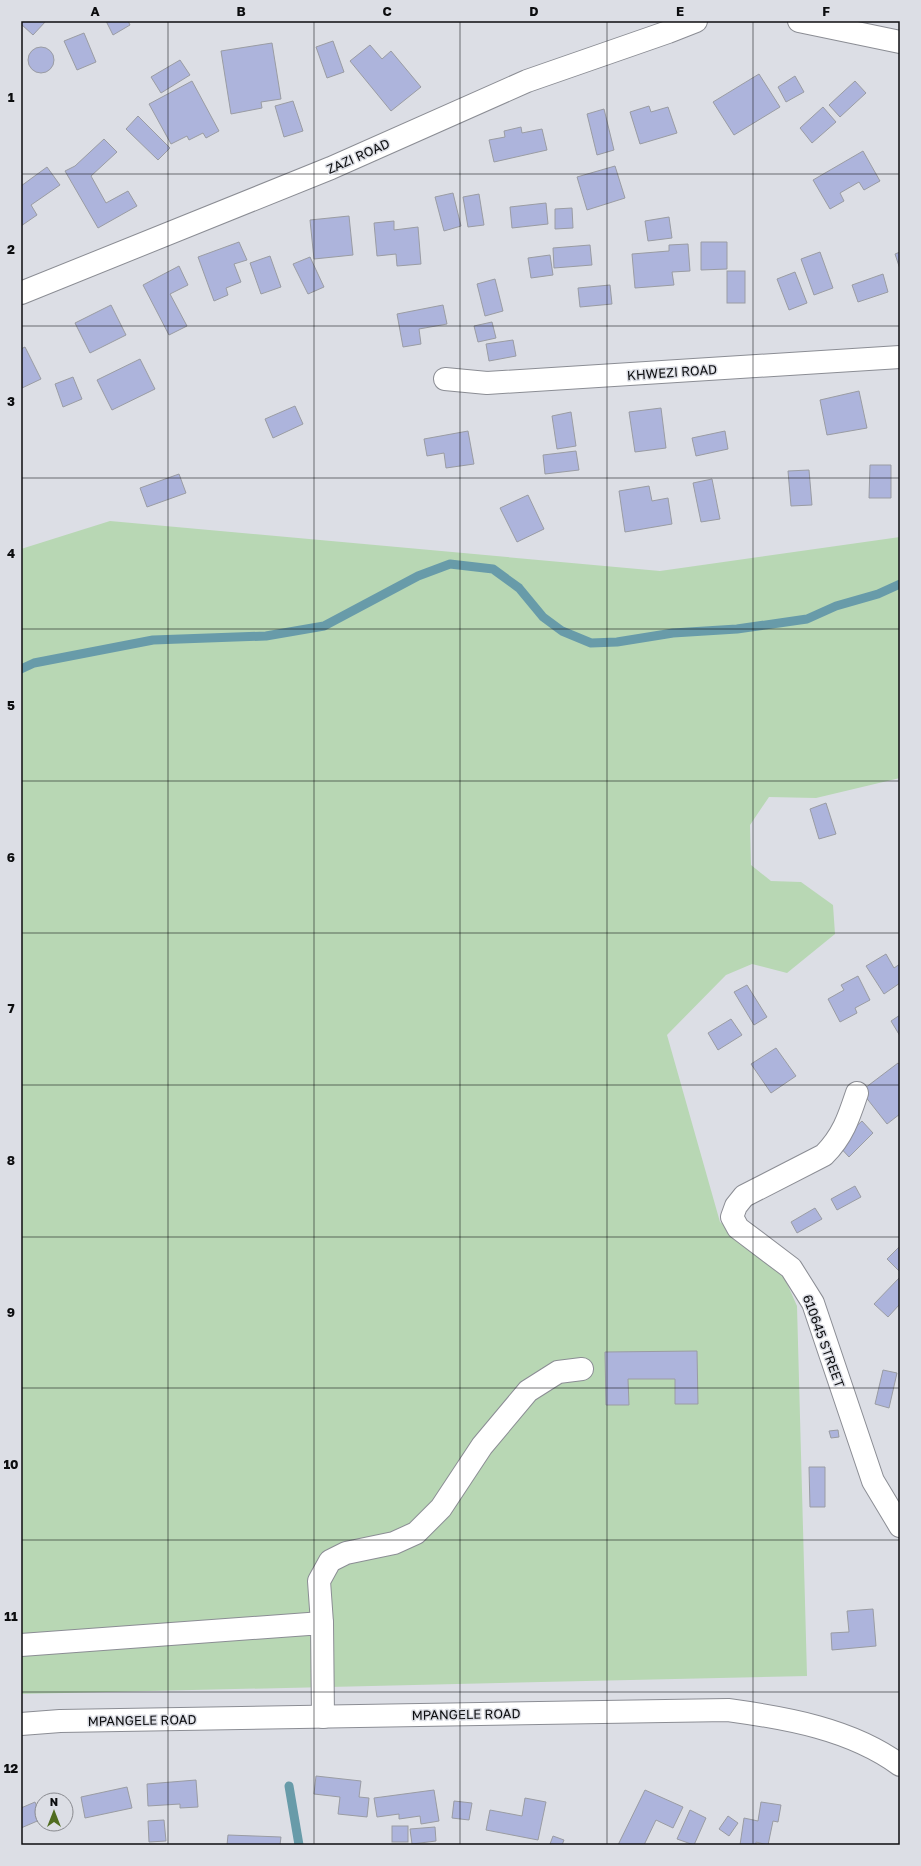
<svg xmlns="http://www.w3.org/2000/svg" width="921" height="1866" font-family="'Golos Text',sans-serif">
<style>
.green{fill:#b8d7b4}
.lines{fill:none;stroke-linecap:round;stroke-linejoin:round}
.stream{stroke:#689ba9;stroke-width:9}
.building{fill:#adb4dc;stroke:#9a9ca3}
.minor-casing{stroke:#8b8d94;stroke-width:24}
.minor{stroke:#fff;stroke-width:22}
.grid{fill:none;stroke:#0c0d0f;stroke-width:1;stroke-opacity:0.55}
.labels{text-anchor:middle;dominant-baseline:central;stroke-width:3;stroke-linejoin:round;paint-order:stroke}
.street-label{font-size:13px;fill:#0c0d0f;stroke:#dcdee5}
.neatline{fill:none;stroke:#0c0d0f;stroke-width:1.5}
.grid-label{font-size:13px;text-anchor:middle;font-weight:bold;fill:#0c0d0f}
</style>
<rect width="100%" height="100%" fill="#dcdee5"/>
<polygon class="green" points="110,521 660,571 900,537 900,778 816,798 769,797 750,825 751,865 771,881 801,882 833,905 835,934 787,973 752,964 726,975 667,1035 720,1222 782,1272 797,1306 807,1676 21,1694 21,549"/>
<g class="lines">
<g class="stream">
<polyline points="21,669 34,663 153,640 266,636 324,626 418,576 450,564 493,569 519,588 543,617 562,631 591,643 617,642 673,633 737,629 807,619 836,606 878,594 900,584"/>
<polyline points="289,1786 299,1845"/>
</g>
</g>
<g class="building">
<polygon points="21,21 46,21 33,35 21,24"/>
<polygon points="106,21 128,21 130,25 113,35"/>
<polygon points="84,33 96,62 77,70 64,41"/>
<polygon points="333,41 344,72 327,78 316,47"/>
<polygon points="272,43 281,99 261,102 262,108 231,114 221,51"/>
<polygon points="370,45 382,59 391,51 421,87 391,111 350,61"/>
<circle cx="41" cy="60" r="13"/>
<polygon points="180,60 190,75 161,93 151,77"/>
<polygon points="759,74 780,107 734,135 713,102"/>
<polygon points="795,76 804,92 786,102 778,87"/>
<polygon points="192,81 219,131 206,138 203,133 189,140 187,136 171,144 149,104"/>
<polygon points="855,81 866,93 840,117 829,105"/>
<polygon points="293,101 303,131 284,137 275,106"/>
<polygon points="649,106 651,112 668,107 677,133 640,144 630,112"/>
<polygon points="823,107 836,122 812,143 800,128"/>
<polygon points="604,109 614,150 597,155 587,114"/>
<polygon points="138,116 170,148 158,160 126,129"/>
<polygon points="521,127 522,133 542,129 547,150 494,162 489,140 505,137 504,131"/>
<polygon points="104,139 117,152 91,176 106,203 128,191 137,206 98,228 65,171 75,166"/>
<polygon points="863,151 880,181 864,190 859,182 840,193 844,201 830,209 813,180"/>
<polygon points="615,166 625,198 587,210 577,177"/>
<polygon points="47,167 60,185 31,205 37,215 21,226 21,186"/>
<polygon points="453,193 461,226 444,231 435,197"/>
<polygon points="479,194 484,225 468,227 463,197"/>
<polygon points="546,203 548,224 512,228 510,207"/>
<polygon points="572,208 573,228 555,229 555,209"/>
<polygon points="349,216 353,255 314,259 310,220"/>
<polygon points="669,217 672,238 648,241 645,221"/>
<polygon points="394,221 394,230 418,227 421,264 397,266 396,254 377,256 374,223"/>
<polygon points="239,242 247,260 234,264 241,282 226,288 228,295 214,301 198,257"/>
<polygon points="701,242 727,242 727,269 701,270"/>
<polygon points="688,244 690,271 672,272 674,285 635,288 632,254 669,251 669,245"/>
<polygon points="590,245 592,265 554,268 553,248"/>
<polygon points="820,252 833,288 814,295 801,259"/>
<polygon points="900,252 900,269 895,254"/>
<polygon points="550,255 553,275 531,278 528,258"/>
<polygon points="270,256 281,287 261,294 250,263"/>
<polygon points="310,257 324,287 308,294 293,264"/>
<polygon points="179,266 188,285 170,294 187,326 169,335 143,285"/>
<rect x="727" y="271" width="18" height="32"/>
<polygon points="795,272 807,303 789,310 777,279"/>
<polygon points="883,274 888,292 858,302 852,285"/>
<polygon points="495,279 503,311 485,316 477,284"/>
<polygon points="610,285 612,304 580,307 578,288"/>
<polygon points="111,305 126,335 90,353 75,323"/>
<polygon points="443,305 447,324 419,329 421,344 403,347 397,314"/>
<polygon points="492,322 496,338 478,342 474,326"/>
<polygon points="513,340 516,356 489,361 486,344"/>
<polygon points="25,347 41,379 22,388 21,349"/>
<polygon points="140,359 155,389 112,410 97,380"/>
<polygon points="73,377 82,399 63,407 55,384"/>
<polygon points="859,391 867,428 827,435 820,400"/>
<polygon points="295,406 303,424 273,438 265,419"/>
<polygon points="661,408 666,448 635,452 629,412"/>
<polygon points="571,412 576,446 557,449 552,416"/>
<polygon points="468,431 474,464 446,468 444,453 427,456 424,439"/>
<polygon points="725,431 728,449 696,456 692,438"/>
<polygon points="576,451 579,470 545,474 543,455"/>
<polygon points="870,465 891,465 891,498 869,498"/>
<polygon points="809,470 812,505 791,506 788,471"/>
<polygon points="179,474 186,493 147,507 140,488"/>
<polygon points="712,479 720,519 701,522 693,483"/>
<polygon points="649,486 652,501 668,498 672,524 625,532 619,491"/>
<polygon points="528,495 544,529 517,542 500,508"/>
<polygon points="826,803 836,834 819,839 810,809"/>
<polygon points="886,954 894,968 900,964 900,983 884,994 866,966"/>
<polygon points="858,976 870,1000 855,1008 857,1013 840,1022 828,999 844,990 841,985"/>
<polygon points="747,985 767,1017 754,1025 734,992"/>
<polygon points="900,1015 900,1036 891,1021"/>
<polygon points="731,1019 742,1035 718,1050 708,1033"/>
<polygon points="776,1048 796,1076 771,1093 751,1064"/>
<polygon points="898,1063 900,1065 900,1114 887,1124 861,1091"/>
<polygon points="862,1121 873,1133 849,1157 837,1144"/>
<polygon points="855,1186 861,1197 837,1210 831,1199"/>
<polygon points="815,1208 822,1219 797,1233 791,1222"/>
<polygon points="900,1246 900,1272 887,1259"/>
<polygon points="900,1277 900,1304 888,1317 874,1304"/>
<polygon points="697,1351 698,1404 675,1404 675,1379 628,1379 629,1405 606,1405 605,1352"/>
<polygon points="883,1370 897,1373 889,1408 875,1404"/>
<polygon points="838,1430 839,1437 831,1438 829,1431"/>
<polygon points="809,1467 825,1467 825,1507 810,1507"/>
<polygon points="873,1609 876,1646 832,1650 831,1633 849,1632 847,1611"/>
<polygon points="316,1776 361,1781 359,1797 369,1798 367,1817 338,1814 340,1797 314,1794"/>
<polygon points="196,1780 198,1807 180,1808 180,1804 148,1806 147,1784"/>
<polygon points="127,1787 132,1808 85,1818 81,1797"/>
<polygon points="434,1790 439,1821 421,1824 420,1816 399,1819 399,1814 377,1817 374,1798"/>
<polygon points="645,1790 683,1807 673,1828 656,1820 644,1845 618,1845"/>
<polygon points="525,1798 546,1802 538,1840 486,1830 490,1810 522,1816"/>
<polygon points="454,1801 472,1803 469,1820 452,1818"/>
<polygon points="35,1802 42,1819 21,1828 21,1808"/>
<polygon points="761,1802 781,1805 778,1822 773,1821 768,1845 756,1842 756,1845 740,1845 744,1818 758,1821"/>
<polygon points="690,1810 706,1818 694,1845 677,1839"/>
<polygon points="728,1816 738,1823 729,1836 719,1829"/>
<polygon points="164,1820 166,1841 149,1842 148,1821"/>
<rect x="392" y="1826" width="16" height="16"/>
<polygon points="435,1827 436,1841 412,1844 410,1829"/>
<polygon points="228,1835 281,1837 280,1845 227,1845"/>
<polygon points="553,1836 564,1840 562,1845 550,1844"/>
</g>
<g class="lines">
<g class="minor-casing">
<g id="minor">
<polyline points="799,21 900,42"/>
<polyline points="21,293 331,168 527,81 668,32 696,21"/>
<polyline points="445,379 487,383 900,357"/>
<path d="M857,1093C849,1117 843,1136 824,1155L744,1196L736,1206L732,1217L738,1228L791,1268L813,1303L873,1481L900,1526"/>
<polyline points="322,1623 319,1581 330,1561 346,1553 394,1543 416,1533 441,1508 482,1446 528,1391 558,1372 582,1369"/>
<polyline points="21,1645 322,1623 323,1717"/>
<path d="M21,1724L60,1721L728,1710C786,1718 851,1729 900,1765"/>
</g>
</g>
<use href="#minor" class="minor"/>
</g>
<path class="grid" d="M168,21V1845M314,21V1845M460,21V1845M607,21V1845M753,21V1845M21,174H900M21,326H900M21,478H900M21,629H900M21,781H900M21,933H900M21,1085H900M21,1237H900M21,1388H900M21,1540H900M21,1692H900"/>
<g class="labels">
<g class="street-label">
<text transform="translate(358 156) rotate(-24)">ZAZI ROAD</text>
<text transform="translate(672 372) rotate(-4)">KHWEZI ROAD</text>
<text transform="translate(824 1341) rotate(70)">610645 STREET</text>
<text transform="translate(466 1714) rotate(-1)">MPANGELE ROAD</text>
<text transform="translate(142 1720) rotate(-1)">MPANGELE ROAD</text>
</g>
</g>
<rect width="921" height="1866" fill="none" stroke="#dcdee5" stroke-width="44"/>
<g transform="translate(54 1812)"><circle r="19" fill="#dcdee5" stroke="#898a8f"/>
<path d="M0-3L7 15L0 10L-7 15Z" fill="#506c20"/>
<text y="-6" font-size="11" font-weight="bold" text-anchor="middle" fill="#0c0d0f">N</text>
</g>
<rect x="22" y="22" width="877" height="1822" class="neatline"/>
<g class="grid-label">
<text x="95" y="16">A</text>
<text x="241" y="16">B</text>
<text x="387" y="16">C</text>
<text x="534" y="16">D</text>
<text x="680" y="16">E</text>
<text x="826" y="16">F</text>
<text x="11" y="102">1</text>
<text x="11" y="254">2</text>
<text x="11" y="406">3</text>
<text x="11" y="558">4</text>
<text x="11" y="710">5</text>
<text x="11" y="862">6</text>
<text x="11" y="1013">7</text>
<text x="11" y="1165">8</text>
<text x="11" y="1317">9</text>
<text x="11" y="1469">10</text>
<text x="11" y="1621">11</text>
<text x="11" y="1773">12</text>
</g>
</svg>
